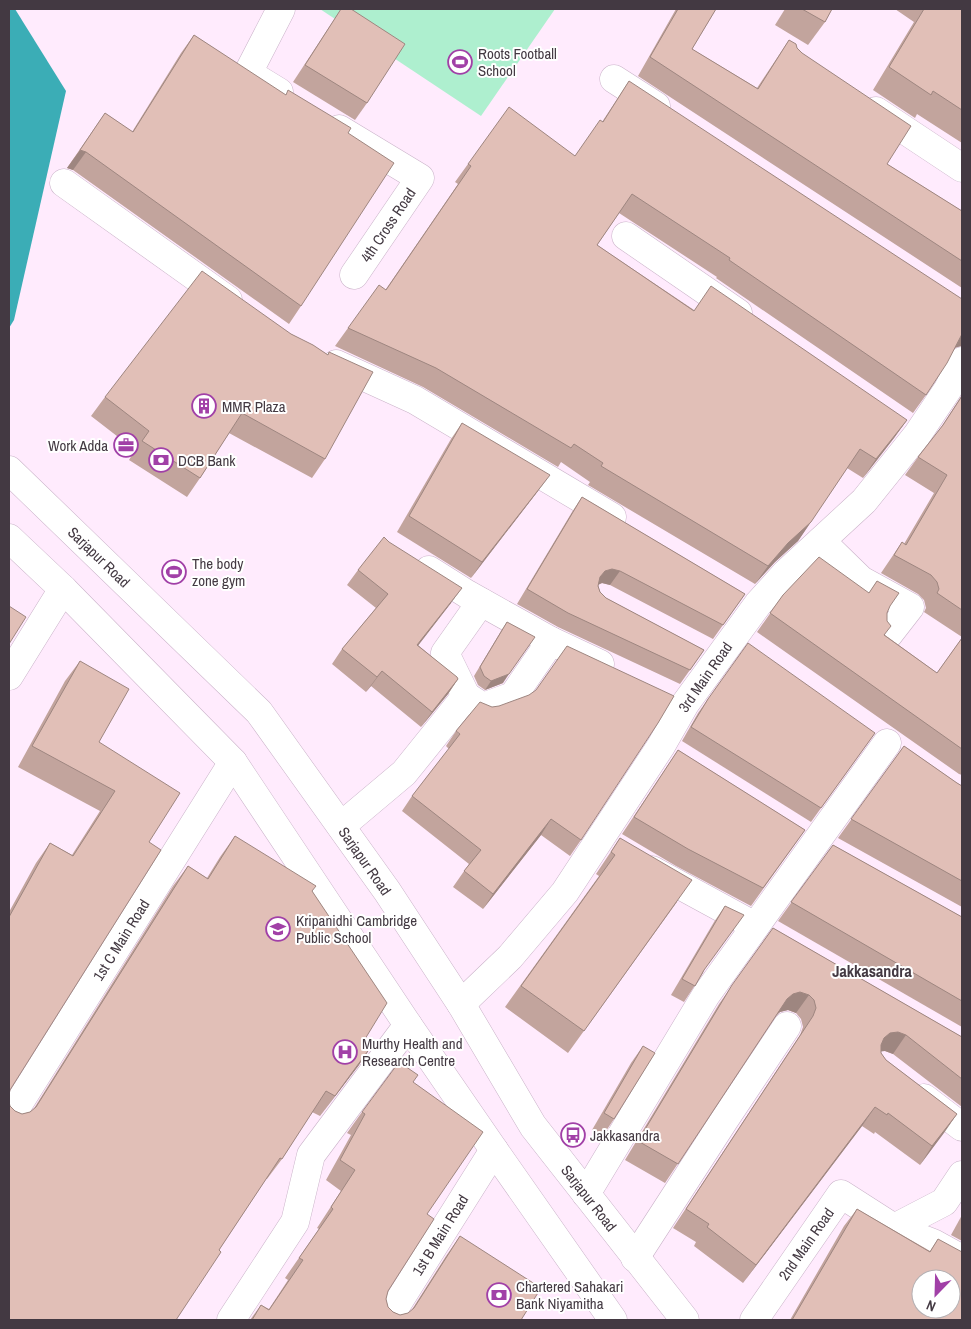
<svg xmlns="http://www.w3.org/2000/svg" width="971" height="1329" font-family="'Archivo Narrow',sans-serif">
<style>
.green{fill:#aeefcf}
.water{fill:#3badb6}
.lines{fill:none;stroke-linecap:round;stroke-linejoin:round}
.minor-casing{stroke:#cab3c9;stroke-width:29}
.primary-casing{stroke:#cab3c9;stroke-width:29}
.minor{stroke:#fff;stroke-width:28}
.primary{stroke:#fff;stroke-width:28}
.wall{fill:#c2a49d}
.shaded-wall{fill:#9e8680}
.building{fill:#e1bfb7;stroke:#9e8680;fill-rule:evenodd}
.labels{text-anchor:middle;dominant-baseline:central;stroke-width:4;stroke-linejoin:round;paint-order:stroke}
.poi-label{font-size:15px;fill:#433942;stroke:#fff;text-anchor:start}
.street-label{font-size:15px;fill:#433942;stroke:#fff}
.neighbourhood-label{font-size:16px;font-weight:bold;fill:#433942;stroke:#fff}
</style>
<rect width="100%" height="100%" fill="#ffebfd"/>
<polygon class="green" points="320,9 555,9 481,116"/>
<polygon class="water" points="9,9 15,9 66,91 14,320 9,328"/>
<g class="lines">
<g class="minor-casing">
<g id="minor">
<polyline points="614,79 656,106"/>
<polyline points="279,92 248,73 281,9"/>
<polyline points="876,111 962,168"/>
<polyline points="339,129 420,178 354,275"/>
<polyline points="64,183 228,300"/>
<polyline points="626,236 738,313"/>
<polyline points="336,364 415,400 612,517"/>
<polyline points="821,541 861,580 910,607 889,634"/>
<polyline points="429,570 467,594 551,641"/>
<polyline points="9,676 63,589"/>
<polyline points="466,696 445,653 481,602"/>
<polyline points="341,826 404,773 466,696 483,707 513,696 551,641 600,664"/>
<polyline points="652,870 755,926"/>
<polyline points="461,1004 510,957 565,892 661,746 685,704 758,604 786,573 864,501 917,435 948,389 962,361"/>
<polyline points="924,1098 962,1127"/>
<polyline points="9,1119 233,762"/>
<polyline points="586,1194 706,995 887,743"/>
<polyline points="894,1228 933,1243 962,1259"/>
<polyline points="635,1258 725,1119 787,1026"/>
<polyline points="231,1320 295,1222 311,1155 408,1025"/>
<polyline points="387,1320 494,1150"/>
<polyline points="754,1320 841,1194 894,1228 944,1202 962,1175"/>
</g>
</g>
<g class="primary-casing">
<g id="primary">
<polyline points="9,470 259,712 387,891 461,1004 533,1126 685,1320"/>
<polyline points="9,538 63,589 233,762 408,1025 494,1150 613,1320"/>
</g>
</g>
<use href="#minor" class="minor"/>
<use href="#primary" class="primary"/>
</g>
<g class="wall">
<polygon points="341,9 367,103 355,120 293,82"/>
<polygon points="676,9 716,9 692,49 757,88 789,40 797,48 887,164 962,211 962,288 638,76"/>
<polygon points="785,9 832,9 825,22 808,45 775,25"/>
<polygon points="895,9 962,9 962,143 917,114 915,118 873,90 914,22"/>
<polygon points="194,35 285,95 348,133 301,306 289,324 73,170 67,168 105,113 132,132 181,53"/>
<polygon points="629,81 962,345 955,348 926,395 913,413 716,278 717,277 619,213 597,245 694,310 907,420 894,438 863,478 847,468 798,541 775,562 755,584 588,485 590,482 561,462 558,467 423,387 335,346 348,328 386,289 458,184 455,182 468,164 575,156 602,122"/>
<polygon points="291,334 328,355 325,459 312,478 229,433 200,478 187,497 129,460 135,450 91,416 105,397"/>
<polygon points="962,395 962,637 924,612 926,608 924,600 918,594 881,573 902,542 904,544 934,493 905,475 918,457 940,429"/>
<polygon points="462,423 538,491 471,578 397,532 451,439"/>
<polygon points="582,497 745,594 713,639 610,585 602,583 598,585 600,592 606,598 704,650 680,684 558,627 517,604 572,512"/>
<polygon points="358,570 451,603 418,645 458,679 448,694 421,727 371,686 366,692 332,664 342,649 376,608 347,585"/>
<polygon points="877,581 888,609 887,613 885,635 937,673 962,638 962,775 959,774 757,632 783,595 869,593"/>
<polygon points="507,622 503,683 485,690 478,685 474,676 501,631"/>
<polygon points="80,661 99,742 149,842 10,1090 9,1095 9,912 36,863 50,843 72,855 100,811 18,767 65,681"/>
<polygon points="708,699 875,733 811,822 682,741 698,713"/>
<polygon points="456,731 581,840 570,856 541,835 483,909 453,887 469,864 402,811 412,796 449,749 446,746"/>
<polygon points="904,746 957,783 962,786 962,907 838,838"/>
<polygon points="678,750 805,830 751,906 676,866 622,834"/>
<polygon points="235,836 312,891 365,1039 359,1065 320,1116 312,1112 282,1159 267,1179 266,1179 219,1250 176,1320 10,1106 15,1111 22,1114 30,1112 33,1110 173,886 188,866 207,878 220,857"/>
<polygon points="620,838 677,902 568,1053 505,1007 599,876 596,874"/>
<polygon points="833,845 962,917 962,1027 778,921"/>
<polygon points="725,906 703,973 684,1002 671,995 714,922"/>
<polygon points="773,928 962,1037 962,1107 893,1054 885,1051 881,1051 881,1053 886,1060 957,1114 920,1165 875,1132 874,1134 862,1126 743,1283 694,1246 696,1242 673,1228 800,1035 803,1027 801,1019 796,1013 788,1010 780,1012 776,1016 665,1183 625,1160 719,1004"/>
<polygon points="643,1046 614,1119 602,1137 592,1130 631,1063"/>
<polygon points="413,1082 427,1214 388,1291 386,1299 388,1307 393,1312 400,1315 408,1313 411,1311 446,1256 460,1236 521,1320 250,1320 261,1305 269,1309 288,1280 285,1278 319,1229 317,1228 341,1191 326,1180 351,1135 347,1133 362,1112"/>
<polygon points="857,1209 930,1251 938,1239 962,1320 790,1320 844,1226"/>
<polygon points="962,1215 962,1241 951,1235"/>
</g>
<g class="shaded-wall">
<polygon points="80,150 86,152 73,170 67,168"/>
<polygon points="962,334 962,346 953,348"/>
<polygon points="907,420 894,438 863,478 876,459"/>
<polygon points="550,475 538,491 471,578 482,562"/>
<polygon points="811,522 798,541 775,562 755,584 768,566 788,543"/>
<polygon points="612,569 620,571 610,585 602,583 595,586 600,577 605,571"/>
<polygon points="462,588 451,603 407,660 417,645"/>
<polygon points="382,671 371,686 366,692 377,677"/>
<polygon points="509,674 503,683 485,690 491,681"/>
<polygon points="458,679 448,694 421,727 432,712"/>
<polygon points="551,819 541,835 483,909 493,894"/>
<polygon points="800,992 809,995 796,1013 788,1010 780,1012 774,1017 787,999 793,994"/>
<polygon points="898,1032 906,1035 893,1054 885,1051 877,1052 884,1038 890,1033"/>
<polygon points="373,1044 359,1065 320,1116 335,1096"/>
<polygon points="875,1107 862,1126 743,1283 756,1265"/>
<polygon points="957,1114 944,1133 920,1165 932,1146"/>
</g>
<g class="building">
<polygon points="341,9 351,9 405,44 367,103 305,65"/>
<polygon points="678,9 716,9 692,49 758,89 789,40 796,44 797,48 802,53 911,126 887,164 962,211 962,261 650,57"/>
<polygon points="802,9 832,9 825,22"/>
<polygon points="924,9 962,9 962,110 933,91 931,95 889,67"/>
<polygon points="194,35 286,95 288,90 351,128 348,133 394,163 301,306 86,152 80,150 105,113 133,132"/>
<polygon points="629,81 962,299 962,334 947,363 926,395 729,260 730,258 632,194 597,245 694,311 711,286 907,420 876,459 860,449 811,522 788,543 768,566 601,466 603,463 574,444 571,448 436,368 348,328 379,285 386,290 471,166 468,164 509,107 575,156 600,120 603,122"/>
<polygon points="202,271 291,334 313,345 328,355 329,352 373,372 325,459 242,413 200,478 142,441 149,431 105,397"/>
<polygon points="962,396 962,610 937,593 939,589 937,582 931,575 894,555 902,542 906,545 947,475 918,457 943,425"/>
<polygon points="462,423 550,475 482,562 409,516"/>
<polygon points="582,497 745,594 723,625 620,571 612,569 605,571 600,577 598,586 600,592 606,598 704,650 690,670 568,613 527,589"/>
<polygon points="384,537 389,542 462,588 417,645 457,677 458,679 432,712 382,671 377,677 342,649 388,594 358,570"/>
<polygon points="819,557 869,593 877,581 899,593 890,606 887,613 887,621 891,626 884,635 937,673 962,638 962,749 770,613 783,595"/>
<polygon points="9,606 26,617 9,644"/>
<polygon points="507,622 535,637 509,674 491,681 484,676 480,667"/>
<polygon points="748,643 875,733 821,808 691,727 708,699"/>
<polygon points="567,646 674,696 658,723 581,840 551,819 493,894 464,871 481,850 412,796 460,734 456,731 480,702 492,707 499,706 529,695 536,690"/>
<polygon points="80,661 129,689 99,742 180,793 149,842 161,850 10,1090 9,1095 9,917 50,843 73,856 115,791 32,746"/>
<polygon points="904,746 957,783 962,786 962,881 851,819"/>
<polygon points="678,750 805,830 763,888 688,849 634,817"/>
<polygon points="235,836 316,886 312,891 387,1003 365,1039 373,1044 335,1096 326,1091 282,1159 280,1158 219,1250 221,1252 176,1320 9,1320 9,1102 10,1106 15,1111 22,1114 30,1112 36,1107 188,866 208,879"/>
<polygon points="620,838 692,880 584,1031 521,986 615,855 611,852"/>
<polygon points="833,845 962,917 962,1001 791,902"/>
<polygon points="725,906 744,915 704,970 695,986 682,979"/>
<polygon points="773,928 962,1037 962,1079 906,1035 898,1032 890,1033 884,1038 881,1045 881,1053 886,1060 957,1114 932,1146 888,1113 887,1115 875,1107 756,1265 707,1227 709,1224 686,1209 813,1016 816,1008 814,1000 809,995 800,992 793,994 787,999 678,1164 638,1141 732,985"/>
<polygon points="643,1046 655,1053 614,1119 604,1113"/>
<polygon points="399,1062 418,1075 413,1082 483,1132 427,1214 434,1219 388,1291 386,1299 388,1307 393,1312 400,1315 408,1313 414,1308 460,1236 541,1288 521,1320 252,1320 261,1305 269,1310 303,1260 299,1258 333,1209 331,1207 355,1170 340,1160 365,1114 362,1112"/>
<path d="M857,1209L930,1252L938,1239L962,1252V1320H792ZM921,1279H951V1309H921Z"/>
</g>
<defs>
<g id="stadium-ring" transform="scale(1.25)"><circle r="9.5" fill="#fff" stroke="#a140a7" stroke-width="1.5"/><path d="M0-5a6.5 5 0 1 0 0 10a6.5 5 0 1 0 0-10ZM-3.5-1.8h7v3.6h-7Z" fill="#a140a7"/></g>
<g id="building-ring" transform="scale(1.25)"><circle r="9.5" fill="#fff" stroke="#a140a7" stroke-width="1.5"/><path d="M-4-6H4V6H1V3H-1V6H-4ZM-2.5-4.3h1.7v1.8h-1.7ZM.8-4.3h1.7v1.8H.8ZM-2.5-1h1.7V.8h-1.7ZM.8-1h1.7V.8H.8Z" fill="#a140a7"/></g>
<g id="office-ring" transform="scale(1.25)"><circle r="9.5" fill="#fff" stroke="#a140a7" stroke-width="1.5"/><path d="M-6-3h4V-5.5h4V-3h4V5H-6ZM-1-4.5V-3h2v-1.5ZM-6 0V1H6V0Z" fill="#a140a7"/></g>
<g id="bank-ring" transform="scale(1.25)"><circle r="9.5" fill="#fff" stroke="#a140a7" stroke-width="1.5"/><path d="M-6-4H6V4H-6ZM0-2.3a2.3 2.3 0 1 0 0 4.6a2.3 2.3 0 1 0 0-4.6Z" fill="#a140a7"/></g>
<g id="school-ring" transform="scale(1.25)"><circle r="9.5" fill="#fff" stroke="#a140a7" stroke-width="1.5"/><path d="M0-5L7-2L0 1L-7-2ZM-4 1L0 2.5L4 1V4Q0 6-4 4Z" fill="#a140a7"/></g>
<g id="hospital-ring" transform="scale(1.25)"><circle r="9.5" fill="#fff" stroke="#a140a7" stroke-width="1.5"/><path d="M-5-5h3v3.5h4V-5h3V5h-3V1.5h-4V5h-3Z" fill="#a140a7"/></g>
<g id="bus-ring" transform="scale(1.25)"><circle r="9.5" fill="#fff" stroke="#a140a7" stroke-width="1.5"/><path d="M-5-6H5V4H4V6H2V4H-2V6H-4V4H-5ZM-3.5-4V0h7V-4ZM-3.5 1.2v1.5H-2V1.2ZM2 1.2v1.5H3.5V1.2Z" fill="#a140a7"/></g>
</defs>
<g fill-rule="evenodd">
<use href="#stadium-ring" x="460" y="62"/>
<use href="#building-ring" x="204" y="406"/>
<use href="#office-ring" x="126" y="445"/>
<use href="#bank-ring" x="161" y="460"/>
<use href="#stadium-ring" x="174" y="572"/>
<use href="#school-ring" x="278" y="929"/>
<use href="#hospital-ring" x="345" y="1052"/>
<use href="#bus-ring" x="573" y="1135"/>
<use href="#bank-ring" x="499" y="1295"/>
</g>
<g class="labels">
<g class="poi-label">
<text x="478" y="53">Roots Football<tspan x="478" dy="17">School</tspan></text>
<text x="222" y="406">MMR Plaza</text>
<text x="108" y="445" text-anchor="end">Work Adda</text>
<text x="178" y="460">DCB Bank</text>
<text x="192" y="563">The body<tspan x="192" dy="17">zone gym</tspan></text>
<text x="296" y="920">Kripanidhi Cambridge<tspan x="296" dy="17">Public School</tspan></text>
<text x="362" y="1043">Murthy Health and<tspan x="362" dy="17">Research Centre</tspan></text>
<text x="590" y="1135">Jakkasandra</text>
<text x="516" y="1286">Chartered Sahakari<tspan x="516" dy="17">Bank Niyamitha</tspan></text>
</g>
<g class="street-label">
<text transform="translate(388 225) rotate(-56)">4th Cross Road</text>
<text transform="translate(99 557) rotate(44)">Sarjapur Road</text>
<text transform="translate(705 677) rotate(-55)">3rd Main Road</text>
<text transform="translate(365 861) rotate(55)">Sarjapur Road</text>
<text transform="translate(121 940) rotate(-58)">1st C Main Road</text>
<text transform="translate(589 1198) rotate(52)">Sarjapur Road</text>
<text transform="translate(440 1235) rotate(-58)">1st B Main Road</text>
<text transform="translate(806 1244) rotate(-55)">2nd Main Road</text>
</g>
<g class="neighbourhood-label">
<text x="872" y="971">Jakkasandra</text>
</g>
</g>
<rect width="971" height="1329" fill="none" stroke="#433942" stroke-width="20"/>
<g transform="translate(936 1294) rotate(203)"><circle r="24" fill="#ffffff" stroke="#b4b0b3"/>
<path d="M0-4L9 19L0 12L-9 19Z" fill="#a140a7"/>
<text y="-8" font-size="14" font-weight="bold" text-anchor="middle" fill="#433942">N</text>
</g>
</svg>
